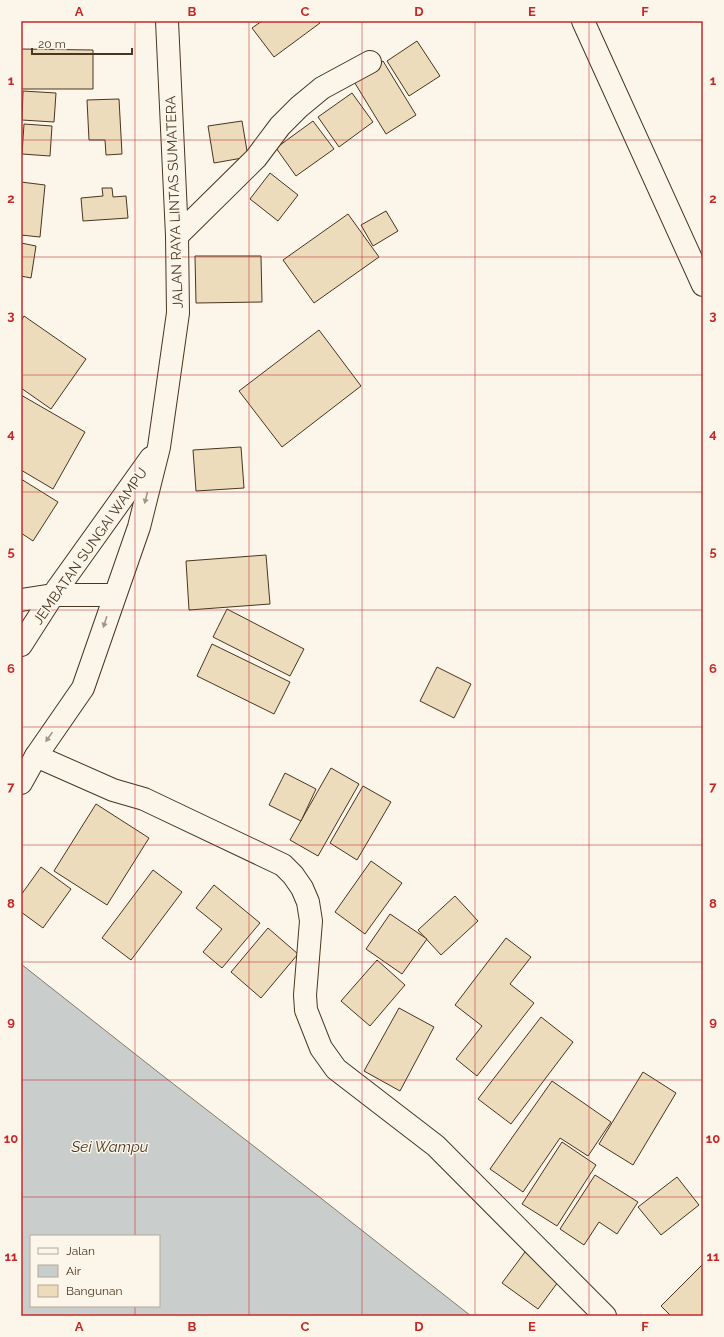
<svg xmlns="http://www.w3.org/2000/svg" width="724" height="1337" font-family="Raleway,sans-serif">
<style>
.water{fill:#c9cecd;stroke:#887966;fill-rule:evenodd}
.building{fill:#ecdcbc;stroke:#4a3520}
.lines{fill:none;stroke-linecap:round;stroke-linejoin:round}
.street-casing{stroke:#4a3520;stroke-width:24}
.highway-casing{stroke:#4a3520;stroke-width:24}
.street{stroke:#fbf6e9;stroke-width:22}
.highway{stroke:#fbf6e9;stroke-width:22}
.oneway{fill:#a29684}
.grid{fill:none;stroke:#c62828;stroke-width:1;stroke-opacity:0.55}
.labels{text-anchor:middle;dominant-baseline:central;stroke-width:3;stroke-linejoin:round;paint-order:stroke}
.street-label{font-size:14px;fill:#4a3520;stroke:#fbf6e9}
.water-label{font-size:15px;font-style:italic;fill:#4a3520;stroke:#fbf6e9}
.neatline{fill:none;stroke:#c62828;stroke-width:1.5}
.grid-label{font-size:13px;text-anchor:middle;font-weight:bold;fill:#c62828}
</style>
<rect width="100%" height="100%" fill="#fbf6e9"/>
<path class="water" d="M21,964L158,1072L322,1199L471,1316H21ZM31,1236H159V1306H31Z"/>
<g class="building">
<polygon points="262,21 318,21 320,23 274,57 252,28"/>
<polygon points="417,41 440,76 409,96 387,61"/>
<polygon points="21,49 93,50 93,89 21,89"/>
<polygon points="383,61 416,115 386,134 353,80"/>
<polygon points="23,91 56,93 54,122 22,120"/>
<polygon points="352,93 373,122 339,147 318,117"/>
<polygon points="119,99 122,154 106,155 105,140 89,140 87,100"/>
<polygon points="242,121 248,157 214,163 208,126"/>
<polygon points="313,121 334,149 296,176 276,148"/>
<polygon points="24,124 52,126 50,156 22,154"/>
<polygon points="270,173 298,195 278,221 250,199"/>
<polygon points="21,182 45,185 40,237 21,235"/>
<polygon points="102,188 112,188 113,197 126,196 128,218 83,221 81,198 103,196"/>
<polygon points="386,211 398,231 373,246 361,225"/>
<polygon points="348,214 379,257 314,303 283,260"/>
<polygon points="21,243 36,246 31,278 21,276"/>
<polygon points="195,256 261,256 262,302 196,303"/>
<polygon points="24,316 86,359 51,409 21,388 21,321"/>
<polygon points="319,330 361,386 282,447 239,391"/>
<polygon points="21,395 85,432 53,489 21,470"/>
<polygon points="241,447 244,488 196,491 193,450"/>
<polygon points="21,479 58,502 33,541 21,533"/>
<polygon points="266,555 270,604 189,610 186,561"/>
<polygon points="227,609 304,649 290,676 213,637"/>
<polygon points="212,644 290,682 274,714 197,676"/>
<polygon points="437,667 471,684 454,718 420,701"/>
<polygon points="331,768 359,784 318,856 290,840"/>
<polygon points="285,773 316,789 301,821 269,805"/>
<polygon points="363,786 391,802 357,860 330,843"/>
<polygon points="96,804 149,838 107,905 54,871"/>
<polygon points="371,861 402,883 365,934 335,912"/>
<polygon points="41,867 71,889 43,928 21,912 21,895"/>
<polygon points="153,870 182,892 131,960 102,938"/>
<polygon points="214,885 260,923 222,968 203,952 222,929 196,908"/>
<polygon points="455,896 478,921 441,955 418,930"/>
<polygon points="390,914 427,939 402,974 366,949"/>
<polygon points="268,928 298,954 261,998 231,972"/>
<polygon points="506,938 531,957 510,984 534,1003 477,1076 456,1059 482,1026 455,1005"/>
<polygon points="377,960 405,985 370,1026 341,1001"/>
<polygon points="399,1008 434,1027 400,1091 364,1071"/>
<polygon points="541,1017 573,1042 511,1124 478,1099"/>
<polygon points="643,1072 676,1093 633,1165 599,1144"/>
<polygon points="552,1081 611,1122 588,1156 560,1138 523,1192 490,1169"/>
<polygon points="562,1142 596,1165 557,1226 522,1204"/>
<polygon points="595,1175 638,1202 617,1234 599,1222 584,1245 560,1229"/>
<polygon points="677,1177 699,1205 661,1235 638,1207"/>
<polygon points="525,1252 561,1278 538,1309 502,1283"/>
<polygon points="703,1264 703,1316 671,1316 661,1306"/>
</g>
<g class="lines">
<g class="street-casing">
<g id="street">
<polyline points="583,21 703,285"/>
<polyline points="177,236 256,158 280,126 299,107 322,88 370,62"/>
<polyline points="21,600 53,595 114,595"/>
<polyline points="36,756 113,790 144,799 283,865 293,875 302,888 308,902 311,921 305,995 306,1010 321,1048 336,1069 436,1146 605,1316"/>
</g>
</g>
<g class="highway-casing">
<g id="highway">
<polyline points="21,645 53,595 151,458"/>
<polyline points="21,783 36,756 83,688 139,527 159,447 178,313 177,236 167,21"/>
</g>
</g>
<use href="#street" class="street"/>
<use href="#highway" class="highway"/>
</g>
<defs><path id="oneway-solid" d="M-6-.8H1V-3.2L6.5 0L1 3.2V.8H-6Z"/></defs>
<g class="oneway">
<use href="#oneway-solid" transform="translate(146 498) rotate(104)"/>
<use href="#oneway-solid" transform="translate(105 622) rotate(108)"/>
<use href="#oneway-solid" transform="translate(49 737) rotate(125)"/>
</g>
<path class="grid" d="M135,21V1236M249,21V1316M362,21V1316M475,21V1316M589,21V1316M21,140H703M21,257H703M21,375H703M21,492H703M21,610H703M21,727H703M21,845H703M21,962H703M21,1080H703M21,1197H703M135,1306V1316"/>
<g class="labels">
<g class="street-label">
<text transform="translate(174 202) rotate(-92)">JALAN RAYA LINTAS SUMATERA</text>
<text transform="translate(90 546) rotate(-55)">JEMBATAN SUNGAI WAMPU</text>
</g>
<g class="water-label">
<text x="110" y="1147">Sei Wampu</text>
</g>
</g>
<rect width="724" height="1337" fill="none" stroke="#fbf6e9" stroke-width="44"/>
<rect x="30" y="1235" width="130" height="72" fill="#fbf6e9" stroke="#b4a999"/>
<rect x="38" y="1248" width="20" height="6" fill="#fbf6e9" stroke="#b4a999"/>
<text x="66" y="1255" font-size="12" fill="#4a3520">Jalan</text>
<rect x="38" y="1265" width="20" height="12" fill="#c9cecd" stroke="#b4a999"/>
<text x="66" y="1275" font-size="12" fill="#4a3520">Air</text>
<rect x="38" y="1285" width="20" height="12" fill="#ecdcbc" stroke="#b4a999"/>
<text x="66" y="1295" font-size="12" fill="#4a3520">Bangunan</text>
<path d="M32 48v6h100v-6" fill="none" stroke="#4a3520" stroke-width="2"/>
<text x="38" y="48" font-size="12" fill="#4a3520" stroke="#fbf6e9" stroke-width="3" paint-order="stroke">20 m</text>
<rect x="22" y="22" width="680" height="1293" class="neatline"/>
<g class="grid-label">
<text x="79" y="16">A</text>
<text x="192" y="16">B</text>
<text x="305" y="16">C</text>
<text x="419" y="16">D</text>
<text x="532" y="16">E</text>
<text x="645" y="16">F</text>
<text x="11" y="85">1</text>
<text x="713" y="85">1</text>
<text x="11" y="203">2</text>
<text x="713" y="203">2</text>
<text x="11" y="320">3</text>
<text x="713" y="320">3</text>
<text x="11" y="438">4</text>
<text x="713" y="438">4</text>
<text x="11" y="556">5</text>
<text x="713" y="556">5</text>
<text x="11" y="673">6</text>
<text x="713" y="673">6</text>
<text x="11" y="791">7</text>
<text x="713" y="791">7</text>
<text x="11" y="908">8</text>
<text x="713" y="908">8</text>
<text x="11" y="1026">9</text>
<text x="713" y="1026">9</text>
<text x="11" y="1143">10</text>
<text x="713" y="1143">10</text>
<text x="11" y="1261">11</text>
<text x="713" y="1261">11</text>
<text x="79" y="1331">A</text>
<text x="192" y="1331">B</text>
<text x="305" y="1331">C</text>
<text x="419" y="1331">D</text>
<text x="532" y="1331">E</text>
<text x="645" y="1331">F</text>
</g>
</svg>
